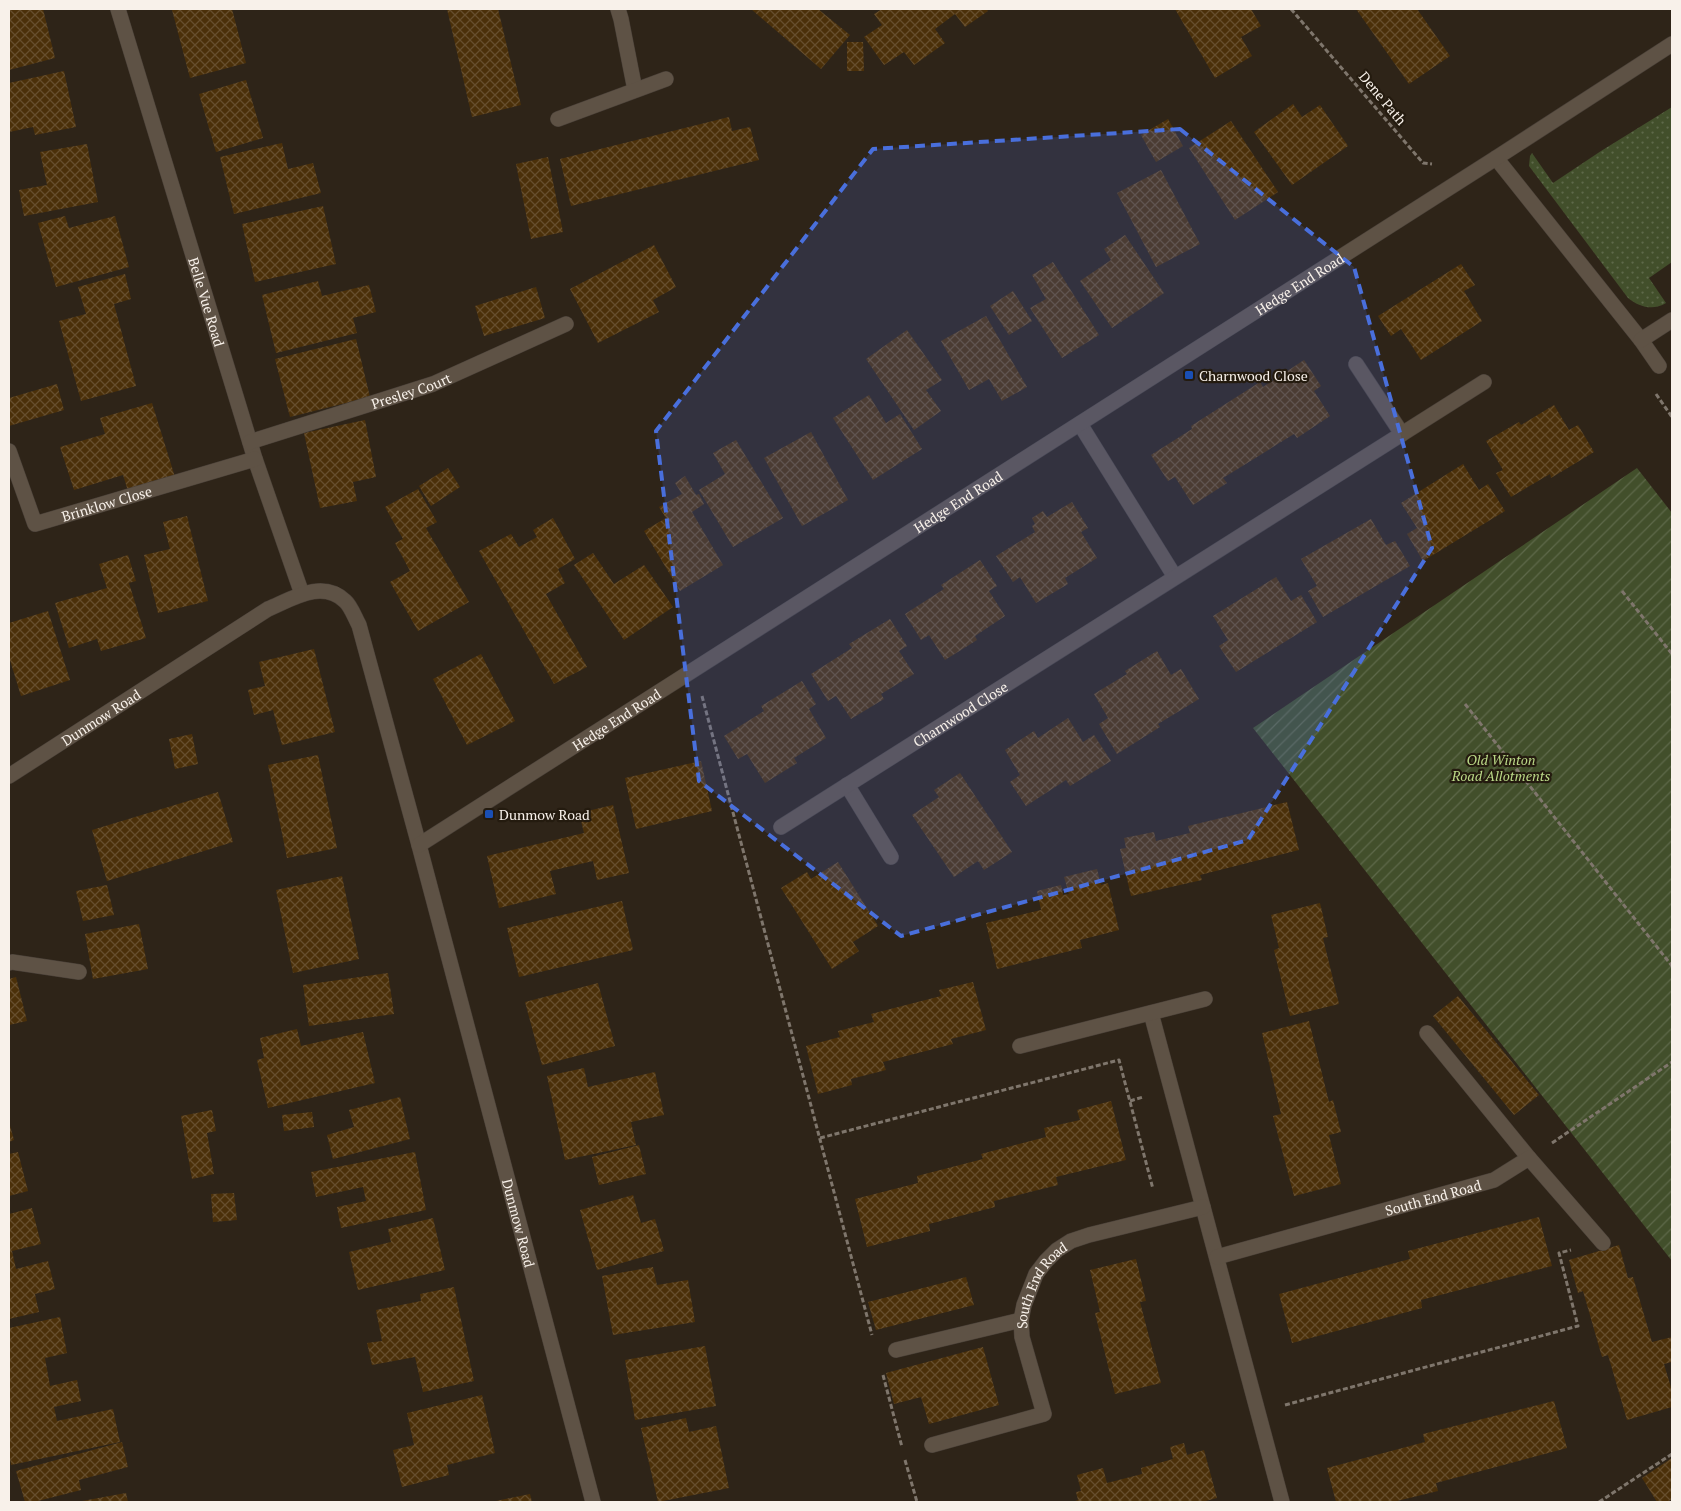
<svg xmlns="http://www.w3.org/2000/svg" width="1681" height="1511" font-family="'PT Serif',serif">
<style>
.grass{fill:url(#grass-dots)}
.garden{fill:url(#garden-furrows)}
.building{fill:url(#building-cross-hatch)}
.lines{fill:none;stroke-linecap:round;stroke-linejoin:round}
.minor-casing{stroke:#483f37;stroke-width:16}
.path{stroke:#7f766c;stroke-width:3;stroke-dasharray:5 2.5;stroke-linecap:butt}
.minor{stroke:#5e5245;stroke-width:15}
.marked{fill:#496fdc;fill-opacity:0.2;stroke:#496fdc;stroke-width:4;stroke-dasharray:10 6;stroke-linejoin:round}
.transit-dot{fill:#1a4fb4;stroke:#241b0f;stroke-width:2}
.labels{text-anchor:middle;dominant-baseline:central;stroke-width:4.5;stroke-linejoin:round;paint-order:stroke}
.street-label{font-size:14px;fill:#f8f1ea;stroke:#241b0f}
.poi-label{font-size:14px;fill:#f8f1ea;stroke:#241b0f;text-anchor:start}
.park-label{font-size:14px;font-style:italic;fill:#bbd988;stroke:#241b0f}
</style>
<defs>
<pattern id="grass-dots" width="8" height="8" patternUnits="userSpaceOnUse" patternTransform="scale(1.25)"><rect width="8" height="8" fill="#424f2b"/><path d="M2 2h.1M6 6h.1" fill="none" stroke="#5e694a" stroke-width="1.8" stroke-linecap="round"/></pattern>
<pattern id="garden-furrows" width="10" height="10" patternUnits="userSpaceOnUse" patternTransform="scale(1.25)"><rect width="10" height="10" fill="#424f2b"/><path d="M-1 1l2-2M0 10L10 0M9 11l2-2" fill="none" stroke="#5e694a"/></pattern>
<pattern id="building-cross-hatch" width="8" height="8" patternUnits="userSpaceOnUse" patternTransform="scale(1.25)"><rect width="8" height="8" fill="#4b3009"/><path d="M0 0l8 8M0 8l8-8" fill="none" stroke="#664e2d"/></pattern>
</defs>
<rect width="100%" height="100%" fill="#2e2418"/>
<path class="grass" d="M1672,107V262L1649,278L1666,303C1653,311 1639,307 1628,298L1529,166L1530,156L1532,153L1553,183L1601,151Z"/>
<polygon class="garden" points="1637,468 1672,513 1672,1261 1253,728"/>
<g class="building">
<polygon points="9,9 43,9 55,58 9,70"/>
<polygon points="177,9 232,9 246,63 190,78 172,10"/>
<polygon points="447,9 498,9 521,105 472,117"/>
<polygon points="751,9 818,9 850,35 821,69"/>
<polygon points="882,9 986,9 988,11 965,27 955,14 935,29 945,43 914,65 904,52 884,65 864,37 882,25 874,14"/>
<polygon points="1175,9 1251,9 1261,26 1241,37 1252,56 1215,78"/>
<polygon points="1356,9 1417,9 1450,56 1409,84"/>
<polygon points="847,42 863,42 864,71 847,71"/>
<polygon points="64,71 76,127 35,135 33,127 9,132 9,83"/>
<polygon points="246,80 263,138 216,152 199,94"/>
<polygon points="1293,104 1302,117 1320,105 1348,146 1292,185 1254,132"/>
<polygon points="729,117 732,131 750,127 759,160 571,206 560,159"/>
<polygon points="1168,119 1183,146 1156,162 1141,135"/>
<polygon points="1231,121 1278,192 1235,220 1189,148"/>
<polygon points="282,143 288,169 313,163 321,193 234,214 220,157"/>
<polygon points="87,144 98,202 24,216 19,190 47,185 40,152"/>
<polygon points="548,157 563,232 531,239 516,164"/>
<polygon points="1161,170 1200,244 1156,267 1117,193"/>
<polygon points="323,206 336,264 255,282 242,224"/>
<polygon points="65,216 69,228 115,216 129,267 56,287 38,223"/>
<polygon points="1125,235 1164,293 1112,328 1080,281 1111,260 1104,249"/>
<polygon points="654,245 676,287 653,300 659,312 598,343 570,289"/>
<polygon points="1053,262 1099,335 1062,358 1030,308 1046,299 1032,275"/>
<polygon points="1461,264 1475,285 1464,291 1482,321 1421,360 1401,329 1391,336 1378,316"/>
<polygon points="125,274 131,299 114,304 136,386 81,401 59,321 86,314 78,287"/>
<polygon points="318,281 322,296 369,285 376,312 353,318 357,333 276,353 262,295"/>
<polygon points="536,287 545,318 484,336 475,306"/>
<polygon points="1013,291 1032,321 1009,335 990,306"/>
<polygon points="986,316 1027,387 1002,401 989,379 969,390 941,341"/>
<polygon points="907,330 942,380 926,390 941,411 914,430 866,359"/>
<polygon points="356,339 370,397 290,417 275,359"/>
<polygon points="1304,360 1321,386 1314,391 1330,416 1297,438 1294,434 1223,478 1227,483 1193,505 1175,477 1168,481 1151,455 1192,429 1191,426 1260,382 1263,387"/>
<polygon points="57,384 64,410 9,426 9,398"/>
<polygon points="869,395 886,423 900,414 922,449 873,480 833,418"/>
<polygon points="152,403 175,477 128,491 123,475 74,490 60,447 105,434 100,418"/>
<polygon points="1554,405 1569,430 1578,425 1594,452 1551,478 1550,474 1511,497 1496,473 1503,470 1486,441 1519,422 1521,425"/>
<polygon points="365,420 376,477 353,482 357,501 320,508 304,433"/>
<polygon points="811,432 848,500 802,526 764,458"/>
<polygon points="736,440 783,518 733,547 699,490 725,474 713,453"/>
<polygon points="1463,464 1479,490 1488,484 1505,511 1423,561 1407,534 1417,528 1401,503"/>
<polygon points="448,468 460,487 431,506 419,486"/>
<polygon points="685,476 696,495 699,494 704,504 692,512 723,565 680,591 644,531 666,518 659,507 682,494 675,483"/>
<polygon points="418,489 437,522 426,528 469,602 418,631 390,582 410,571 395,543 403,539 385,507"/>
<polygon points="1072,502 1088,528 1081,532 1097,558 1065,578 1068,584 1036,603 1020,577 1013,582 996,556 1035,532 1032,526 1035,524 1032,518 1043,511 1047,517"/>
<polygon points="187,516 208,601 158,613 144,555 170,549 163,522"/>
<polygon points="553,518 575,559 558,569 565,583 546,594 587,667 554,684 479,551 511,534 519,547 537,537 533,530"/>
<polygon points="1371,519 1386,545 1395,541 1410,566 1323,617 1308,591 1317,586 1301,559"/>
<polygon points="593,553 614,584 644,565 673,607 624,640 574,565"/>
<polygon points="128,555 136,581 129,583 146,638 101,651 97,639 69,648 55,603 107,588 99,564"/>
<polygon points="980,560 997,586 989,591 1005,616 975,636 977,640 945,660 929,635 921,640 905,614 944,589 941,585"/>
<polygon points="1276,577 1291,601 1301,595 1317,622 1236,672 1219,646 1228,640 1213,616"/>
<polygon points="48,611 70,680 21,696 9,657 9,623"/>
<polygon points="890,619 907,646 899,651 914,674 881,694 884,699 851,719 836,696 828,701 811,674 852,648 849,644"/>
<polygon points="314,649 335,732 282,745 273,710 254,715 248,690 265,686 259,662"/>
<polygon points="1157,651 1171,675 1181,669 1199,699 1158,724 1160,727 1117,754 1099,724 1108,718 1094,694 1127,674 1125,671"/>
<polygon points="481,654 515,721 467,745 433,679"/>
<polygon points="802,681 816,704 809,709 826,738 794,758 797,763 765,783 747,754 738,759 724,736 764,711 761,706"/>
<polygon points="1068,718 1083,742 1094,735 1111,761 1070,786 1066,780 1026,806 1010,782 1020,775 1005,750 1034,731 1038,738"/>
<polygon points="192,734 198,764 175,769 169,739"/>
<polygon points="318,755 337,848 287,858 268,765"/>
<polygon points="701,761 712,811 636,829 625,778"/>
<polygon points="960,773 1012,852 984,870 978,861 954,877 912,815 939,797 934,790"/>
<polygon points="218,792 233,842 107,881 92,830"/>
<polygon points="1287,802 1299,850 1200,875 1202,880 1131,896 1120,849 1126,848 1124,838 1154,832 1156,841 1190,833 1188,826"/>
<polygon points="613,805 629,873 597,880 593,861 550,871 556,894 499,908 487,856 584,833 579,813"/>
<polygon points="838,862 878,926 853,942 859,951 832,969 781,888 807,872 811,879"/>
<polygon points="1097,869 1101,885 1108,883 1119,930 1080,940 1082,948 997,969 986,923 1041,910 1037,891 1061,885 1063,895 1069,894 1064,877"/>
<polygon points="342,876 359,959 293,973 276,890"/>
<polygon points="107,885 114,915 83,921 76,891"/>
<polygon points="622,901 633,950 519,977 507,928"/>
<polygon points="1320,903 1328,937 1323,938 1339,1004 1290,1016 1274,950 1279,948 1271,915"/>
<polygon points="139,924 148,969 93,979 85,934"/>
<polygon points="388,973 394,1014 309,1026 303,985"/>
<polygon points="16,977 27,1021 9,1025 9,979"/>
<polygon points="973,982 986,1030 951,1039 953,1044 883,1062 886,1070 851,1079 852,1085 818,1094 806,1046 840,1037 838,1031 874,1022 871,1014 941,996 939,990"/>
<polygon points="598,983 615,1046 542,1065 525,1002"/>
<polygon points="1458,996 1539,1095 1514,1115 1433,1016"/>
<polygon points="1309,1021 1329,1102 1333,1100 1341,1132 1329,1135 1341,1184 1294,1196 1273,1116 1281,1114 1262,1033"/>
<polygon points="297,1029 301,1046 363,1032 375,1083 268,1108 257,1060 264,1058 260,1038"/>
<polygon points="584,1068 588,1087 655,1072 664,1115 631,1122 636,1145 565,1160 547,1076"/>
<polygon points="400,1097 410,1139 333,1159 327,1135 354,1127 349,1110"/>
<polygon points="1111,1101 1126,1160 1056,1177 1058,1185 994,1201 995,1207 929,1224 930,1231 867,1247 855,1199 918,1183 917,1176 983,1159 981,1154 1046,1137 1044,1128 1080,1120 1077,1110"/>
<polygon points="212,1110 216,1131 207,1133 214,1174 192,1179 181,1116"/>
<polygon points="312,1112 314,1127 284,1131 282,1115"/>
<polygon points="9,1122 14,1140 9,1142"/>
<polygon points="639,1145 646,1174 599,1185 592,1157"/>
<polygon points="18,1152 28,1191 9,1196 9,1154"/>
<polygon points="415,1152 426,1210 341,1228 337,1207 366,1201 363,1187 316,1197 311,1172"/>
<polygon points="234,1193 237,1220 213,1222 211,1194"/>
<polygon points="633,1195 641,1223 655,1219 664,1251 597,1270 580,1210"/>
<polygon points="32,1208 41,1244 12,1251 16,1269 48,1261 55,1289 35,1294 39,1312 9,1319 9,1214"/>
<polygon points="1539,1217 1552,1266 1421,1300 1422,1308 1292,1343 1279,1294 1410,1259 1408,1251"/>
<polygon points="433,1218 445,1270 358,1290 349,1252 391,1242 388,1229"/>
<polygon points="1619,1245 1628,1278 1633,1277 1652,1342 1672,1337 1672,1362 1664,1364 1672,1391 1672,1407 1627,1420 1608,1355 1602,1357 1583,1291 1578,1293 1569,1260"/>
<polygon points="1136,1259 1146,1301 1140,1302 1161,1383 1115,1394 1095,1313 1100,1312 1090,1270"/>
<polygon points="653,1267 657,1285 688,1280 695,1322 613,1335 602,1276"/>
<polygon points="966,1277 974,1305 876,1330 868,1302"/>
<polygon points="454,1287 474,1381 423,1392 415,1357 372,1365 367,1343 382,1341 376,1310 421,1301 420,1294"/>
<polygon points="60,1317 67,1353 45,1358 50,1386 77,1380 81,1401 54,1407 57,1421 113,1409 120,1442 11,1465 9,1453 9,1328"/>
<polygon points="705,1346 716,1406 635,1420 625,1360"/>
<polygon points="983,1347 999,1405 929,1424 921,1397 894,1404 886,1373"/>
<polygon points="482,1395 495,1453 447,1465 449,1475 402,1487 393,1450 414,1445 407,1413"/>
<polygon points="1554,1401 1567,1448 1436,1483 1438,1491 1393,1502 1336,1502 1327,1468 1425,1442 1423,1434"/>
<polygon points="686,1418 689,1432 716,1426 729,1488 658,1502 641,1428"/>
<polygon points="122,1442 128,1467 79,1480 81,1490 34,1502 25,1502 16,1471"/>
<polygon points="1184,1443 1187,1455 1204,1450 1217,1498 1202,1502 1072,1502 1078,1500 1076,1492 1081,1491 1077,1475 1103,1468 1107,1483 1142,1474 1141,1468 1173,1459 1170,1447"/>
<polygon points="1672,1458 1672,1499 1667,1502 1657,1502 1642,1478"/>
<polygon points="126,1493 128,1502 82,1502 82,1501"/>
<polygon points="530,1494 532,1502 496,1502 496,1501"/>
</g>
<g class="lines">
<g class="minor-casing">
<g id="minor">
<path id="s1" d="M118,9L255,459L302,594"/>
<polyline points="618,9 621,19 635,90"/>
<polyline points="558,119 666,79"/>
<polyline points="1496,158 1641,340 1659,366"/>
<polyline points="1641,340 1672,320"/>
<polyline points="1356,364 1402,434"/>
<polyline points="1080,424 1175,577"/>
<path id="s2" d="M250,442L433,384L566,324"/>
<path id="s3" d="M9,451L35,524L255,459"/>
<path id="s4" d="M9,776L268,609C292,599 322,579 345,601C351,606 355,618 359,625L419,845L593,1502"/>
<polyline points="847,785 891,857"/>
<path id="s5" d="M781,827L1484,382"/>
<path id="s6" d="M419,845L1496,158L1672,44"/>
<polyline points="9,963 12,962 79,972"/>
<polyline points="1151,1013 1282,1502"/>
<polyline points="1427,1033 1529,1158"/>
<polyline points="1020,1046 1205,999"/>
<path id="s7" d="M1217,1257L1494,1180L1529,1158L1603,1243"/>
<polyline points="896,1350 1021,1320"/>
<path id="s8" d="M932,1445L1044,1414L1022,1337L1021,1320L1024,1305L1036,1274L1046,1261L1057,1250L1071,1241L1089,1235L1203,1207"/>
</g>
</g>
<g class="path">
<polyline points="1291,9 1423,163 1432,164"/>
<polyline points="1656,394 1672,417"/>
<polyline points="1622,591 1672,654"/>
<polyline points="702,696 872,1335"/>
<polyline points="1465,704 1672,966"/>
<polyline points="1130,1101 1143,1097"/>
<polyline points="820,1138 1119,1060 1153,1189"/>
<polyline points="1552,1143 1672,1062"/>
<polyline points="883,1375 902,1447"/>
<polyline points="1285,1405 1578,1326 1559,1253 1571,1250"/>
<polyline points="905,1460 917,1502"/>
<polyline points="1599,1502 1672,1454"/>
</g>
<use href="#minor" class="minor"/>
</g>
<path class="marked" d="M1180,129L1354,267L1432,548L1248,840L901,936L699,781L656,431L873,149Z"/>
<g class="transit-dot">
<rect x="1184" y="370" width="10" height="10" rx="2.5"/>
<rect x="484" y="809" width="10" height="10" rx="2.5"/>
</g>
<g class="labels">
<g class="street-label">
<text transform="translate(1383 98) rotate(50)">Dene Path</text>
<text stroke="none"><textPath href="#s6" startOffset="1044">Hedge End Road</textPath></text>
<text stroke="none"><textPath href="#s1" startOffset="306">Belle Vue Road</textPath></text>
<text stroke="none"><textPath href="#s2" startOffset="169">Presley Court</textPath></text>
<text stroke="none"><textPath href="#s6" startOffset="639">Hedge End Road</textPath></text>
<text stroke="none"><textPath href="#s3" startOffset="152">Brinklow Close</textPath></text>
<text stroke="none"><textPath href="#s5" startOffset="212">Charnwood Close</textPath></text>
<text stroke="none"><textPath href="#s4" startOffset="109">Dunmow Road</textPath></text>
<text stroke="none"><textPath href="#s6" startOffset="234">Hedge End Road</textPath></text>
<text stroke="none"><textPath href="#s7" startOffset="224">South End Road</textPath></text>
<text stroke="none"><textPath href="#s4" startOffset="1038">Dunmow Road</textPath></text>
<text stroke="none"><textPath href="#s8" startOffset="254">South End Road</textPath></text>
</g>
<g class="poi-label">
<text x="1199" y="375">Charnwood Close</text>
<text x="499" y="814">Dunmow Road</text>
</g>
<g class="park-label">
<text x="1501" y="759">Old Winton<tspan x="1501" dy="16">Road Allotments</tspan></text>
</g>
</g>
<rect width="1681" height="1511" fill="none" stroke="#f8f1ea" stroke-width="20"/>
</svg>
